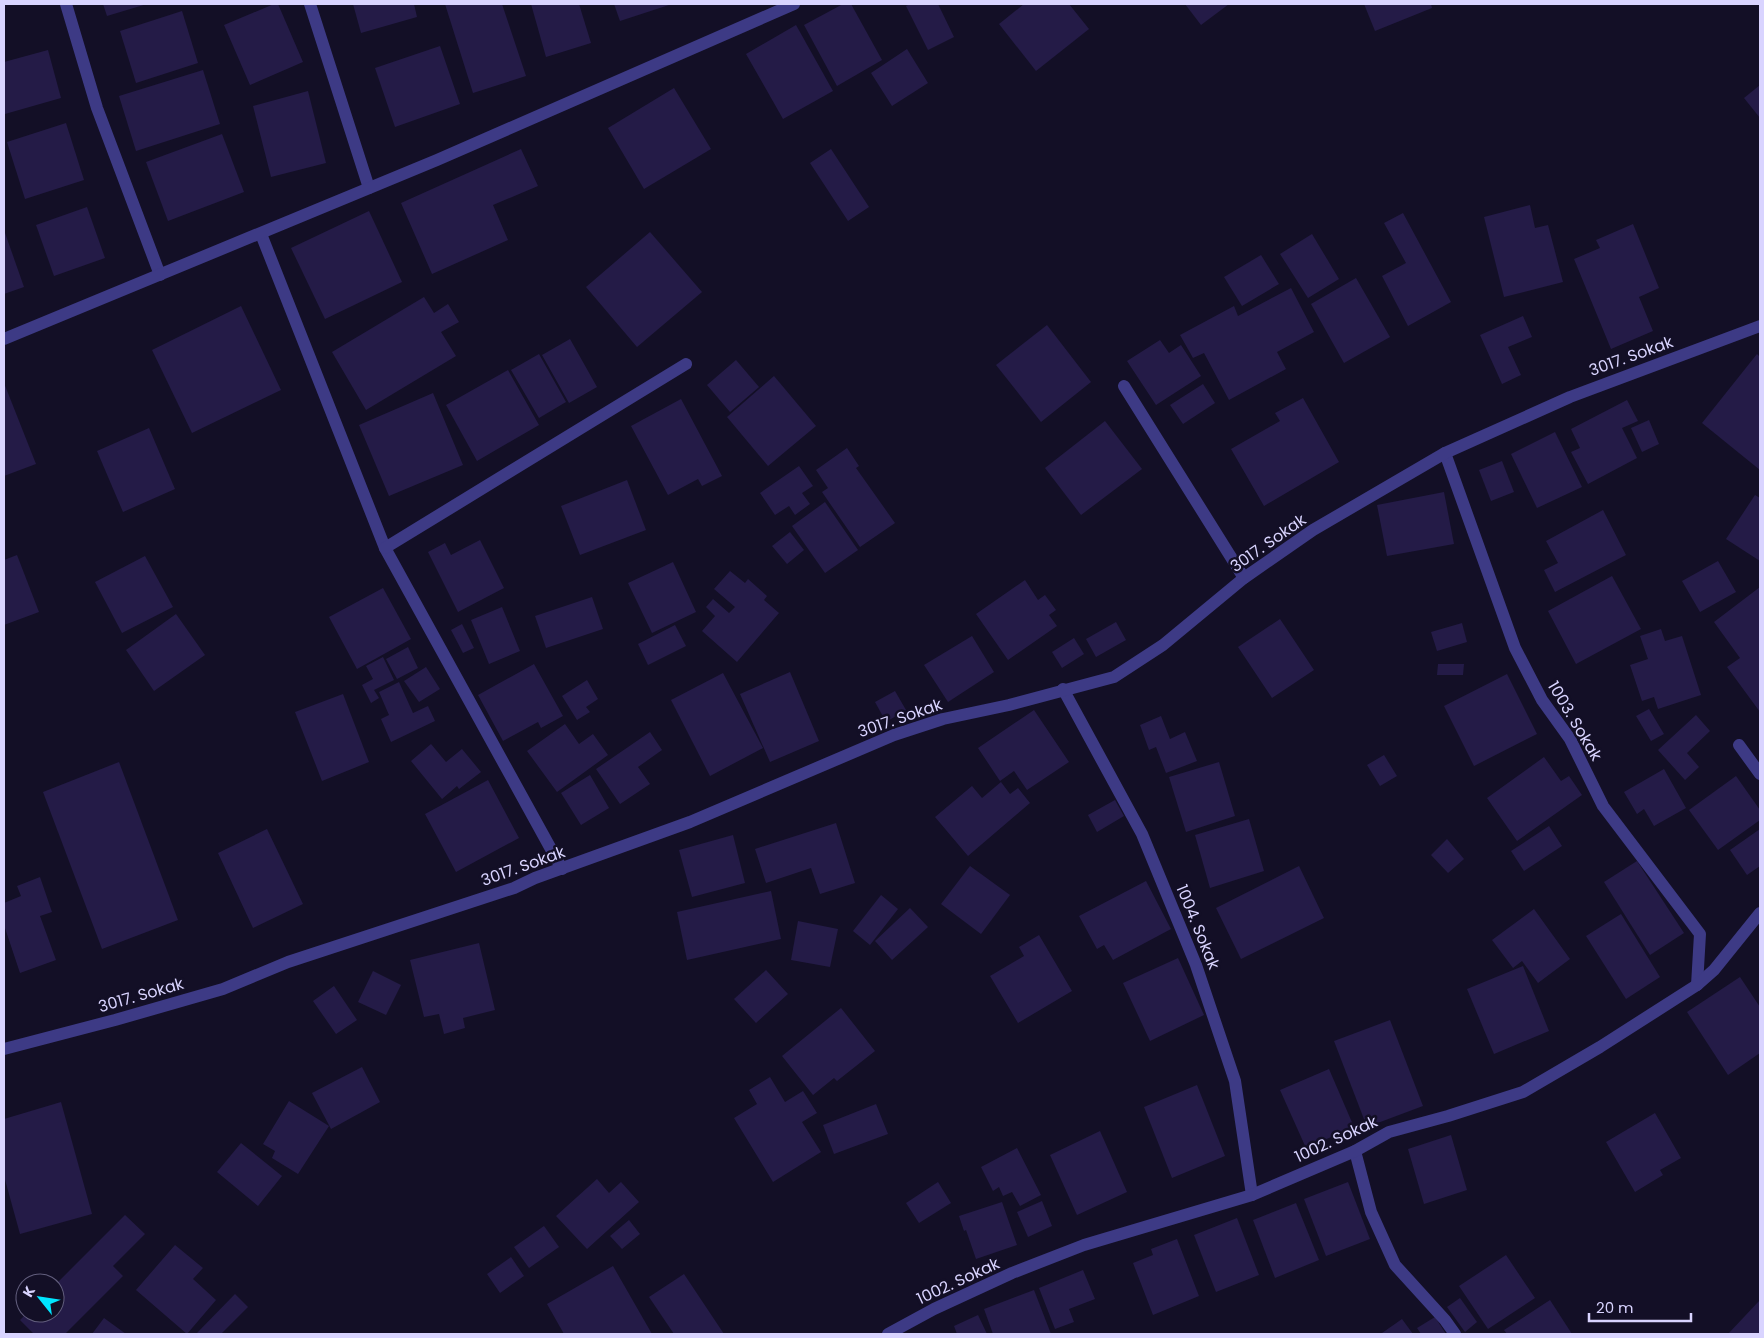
<svg xmlns="http://www.w3.org/2000/svg" width="1764" height="1338" font-family="Poppins,sans-serif">
<style>
.building{fill:#241b47}
.lines{fill:none;stroke-linecap:round;stroke-linejoin:round}
.minor{stroke:#3d3a85;stroke-width:12}
.tertiary{stroke:#3d3a85;stroke-width:12}
.labels{text-anchor:middle;dominant-baseline:central;stroke-width:5;stroke-linejoin:round;paint-order:stroke}
.street-label{font-size:16px;fill:#d9d4ff;stroke:#130f26}
</style>
<rect width="100%" height="100%" fill="#130f26"/>
<g class="building">
<polygon points="103,4 147,4 107,16"/>
<polygon points="274,4 278,4 303,62 250,85 224,25"/>
<polygon points="353,4 414,4 417,17 361,33"/>
<polygon points="445,4 502,4 526,76 473,93"/>
<polygon points="531,4 579,4 591,43 546,57"/>
<polygon points="614,4 669,4 669,5 620,21"/>
<polygon points="843,4 851,4 882,60 837,86 804,25"/>
<polygon points="910,4 938,4 954,37 928,50 906,6"/>
<polygon points="1024,4 1069,4 1089,29 1036,71 999,24"/>
<polygon points="1185,4 1229,4 1201,25"/>
<polygon points="1364,4 1431,4 1432,8 1375,31"/>
<polygon points="182,11 198,63 136,83 120,31"/>
<polygon points="796,25 833,91 783,119 746,54"/>
<polygon points="440,46 460,104 395,127 375,68"/>
<polygon points="907,49 928,83 892,106 871,73"/>
<polygon points="48,50 61,98 5,114 4,62"/>
<polygon points="203,70 220,124 136,151 119,96"/>
<polygon points="1760,85 1760,118 1744,98"/>
<polygon points="674,88 711,149 644,189 608,128"/>
<polygon points="308,91 326,163 271,177 253,106"/>
<polygon points="66,123 84,180 25,199 7,142"/>
<polygon points="222,134 244,192 168,221 146,162"/>
<polygon points="521,149 538,186 493,205 508,240 432,274 401,203"/>
<polygon points="831,149 869,207 848,221 810,163"/>
<polygon points="1530,205 1535,228 1548,225 1563,282 1504,297 1484,217"/>
<polygon points="87,207 105,258 54,276 36,225"/>
<polygon points="369,211 402,282 325,319 291,248"/>
<polygon points="1403,213 1451,302 1408,326 1382,276 1406,263 1384,223"/>
<polygon points="1633,224 1659,288 1639,297 1653,331 1611,349 1574,259 1600,248 1596,240"/>
<polygon points="4,230 24,287 4,294"/>
<polygon points="650,232 702,292 637,347 586,287"/>
<polygon points="1312,234 1339,279 1308,298 1280,254"/>
<polygon points="1261,255 1279,284 1242,306 1224,277"/>
<polygon points="1356,278 1390,337 1344,363 1311,304"/>
<polygon points="1291,288 1314,332 1277,352 1286,369 1229,400 1204,353 1193,358 1180,335 1234,306 1238,316"/>
<polygon points="424,297 434,313 448,304 459,322 441,332 456,356 366,410 332,352"/>
<polygon points="241,306 281,390 192,433 152,350"/>
<polygon points="1523,316 1532,337 1508,347 1521,375 1502,384 1480,335"/>
<polygon points="1047,325 1091,382 1041,422 996,365"/>
<polygon points="570,339 597,387 569,403 542,355"/>
<polygon points="1160,340 1169,353 1181,345 1201,376 1156,405 1127,361"/>
<polygon points="539,354 566,402 539,418 511,370"/>
<polygon points="1757,354 1760,357 1760,470 1702,423"/>
<polygon points="736,360 759,387 730,412 707,385"/>
<polygon points="508,370 539,425 477,461 446,405"/>
<polygon points="774,376 816,426 768,466 727,417"/>
<polygon points="4,383 36,464 4,476"/>
<polygon points="1203,384 1215,403 1183,424 1170,405"/>
<polygon points="433,393 463,465 389,496 359,425"/>
<polygon points="1303,398 1339,462 1264,506 1231,449 1280,421 1275,413"/>
<polygon points="681,399 722,476 702,486 698,479 668,495 631,426"/>
<polygon points="1627,400 1638,421 1622,428 1637,458 1588,484 1571,452 1580,448 1571,429"/>
<polygon points="1649,420 1659,444 1642,452 1631,428"/>
<polygon points="1105,421 1142,469 1081,515 1045,468"/>
<polygon points="149,428 175,489 123,512 97,451"/>
<polygon points="1555,432 1582,487 1537,508 1511,454"/>
<polygon points="847,448 859,466 856,468 895,523 860,547 822,492 828,488 816,470"/>
<polygon points="1502,461 1514,492 1491,501 1479,470"/>
<polygon points="799,466 813,486 802,493 810,504 795,515 789,506 775,515 760,493"/>
<polygon points="627,480 646,530 580,555 561,506"/>
<polygon points="1444,492 1454,544 1387,556 1377,505"/>
<polygon points="1755,495 1760,498 1760,561 1726,539"/>
<polygon points="825,502 858,550 825,573 792,526"/>
<polygon points="1603,510 1626,555 1555,592 1544,570 1558,563 1546,541"/>
<polygon points="790,532 804,550 787,564 772,546"/>
<polygon points="480,540 504,588 458,612 428,552 445,543 451,555"/>
<polygon points="17,555 39,612 4,625 4,560"/>
<polygon points="145,556 173,607 122,633 95,582"/>
<polygon points="1718,561 1736,592 1700,612 1682,581"/>
<polygon points="673,562 696,612 652,633 628,583"/>
<polygon points="730,571 745,583 748,579 767,596 764,600 779,613 737,662 702,631 715,616 706,607 713,599 729,613 735,607 714,589"/>
<polygon points="1612,576 1641,629 1576,664 1548,611"/>
<polygon points="1025,580 1038,600 1045,595 1056,610 1049,615 1057,626 1008,660 976,614"/>
<polygon points="1760,587 1760,712 1727,667 1740,658 1714,622"/>
<polygon points="383,588 411,639 357,669 329,617"/>
<polygon points="592,597 603,629 546,648 535,616"/>
<polygon points="502,607 520,651 489,664 471,620"/>
<polygon points="176,614 205,655 154,691 126,650"/>
<polygon points="1280,619 1314,670 1272,698 1238,647"/>
<polygon points="1116,622 1126,640 1096,657 1086,639"/>
<polygon points="1462,623 1467,642 1437,651 1431,632"/>
<polygon points="462,624 474,648 463,653 451,630"/>
<polygon points="675,625 686,646 648,665 638,644"/>
<polygon points="1661,629 1665,641 1682,636 1701,695 1658,709 1654,697 1642,701 1630,665 1648,659 1640,636"/>
<polygon points="972,636 994,672 948,702 924,665"/>
<polygon points="1074,638 1084,654 1062,668 1052,652"/>
<polygon points="408,647 418,668 397,679 386,659"/>
<polygon points="383,657 394,680 374,690 379,698 371,703 362,685 373,679 366,666"/>
<polygon points="534,664 563,716 541,728 538,722 503,741 478,695"/>
<polygon points="1438,664 1464,664 1463,675 1437,675"/>
<polygon points="426,667 440,689 419,702 404,681"/>
<polygon points="790,672 819,741 770,762 740,694"/>
<polygon points="723,673 763,748 710,776 671,700"/>
<polygon points="1507,674 1537,734 1474,766 1444,706"/>
<polygon points="587,680 598,699 586,707 590,712 577,720 562,696"/>
<polygon points="399,682 413,713 428,706 435,721 391,742 381,719 389,715 379,692"/>
<polygon points="895,691 906,710 886,722 875,702"/>
<polygon points="343,694 369,762 322,781 295,712"/>
<polygon points="1649,709 1664,734 1651,741 1636,716"/>
<polygon points="1034,710 1069,762 1027,790 1014,771 1000,781 978,748"/>
<polygon points="1696,715 1710,731 1687,753 1699,767 1685,780 1658,750"/>
<polygon points="1161,716 1170,739 1185,732 1197,761 1166,773 1156,747 1149,750 1140,725"/>
<polygon points="565,724 579,744 593,734 608,755 557,792 527,751"/>
<polygon points="650,732 662,750 638,767 650,784 620,804 596,769"/>
<polygon points="431,744 446,762 462,749 481,772 459,789 457,786 442,799 411,761"/>
<polygon points="1384,755 1397,776 1380,786 1367,765"/>
<polygon points="1544,757 1561,781 1569,776 1582,795 1517,841 1487,798"/>
<polygon points="119,762 178,920 102,949 43,792"/>
<polygon points="1219,762 1235,816 1186,832 1169,777"/>
<polygon points="1664,769 1686,808 1654,826 1644,809 1637,814 1624,792"/>
<polygon points="590,775 609,808 581,825 561,793"/>
<polygon points="1736,776 1760,810 1760,820 1718,850 1689,810"/>
<polygon points="488,780 519,838 456,872 425,814"/>
<polygon points="1001,782 1010,794 1018,788 1030,803 968,856 935,817 972,786 982,798"/>
<polygon points="1115,800 1124,816 1097,832 1088,815"/>
<polygon points="1249,819 1264,871 1210,888 1195,835"/>
<polygon points="836,823 855,883 820,894 811,868 766,883 755,849"/>
<polygon points="1549,826 1562,846 1524,871 1511,851"/>
<polygon points="267,829 303,904 253,928 218,853"/>
<polygon points="1760,829 1760,866 1747,875 1730,850"/>
<polygon points="733,835 745,883 692,897 679,850"/>
<polygon points="1447,839 1464,859 1448,873 1431,855"/>
<polygon points="1637,861 1684,933 1650,955 1604,882"/>
<polygon points="970,866 1010,895 981,934 941,904"/>
<polygon points="1299,866 1324,918 1241,959 1216,908"/>
<polygon points="40,877 52,912 40,916 56,960 20,973 4,925 4,903 21,896 17,886"/>
<polygon points="1146,881 1171,929 1113,960 1104,945 1097,949 1079,916"/>
<polygon points="771,891 781,939 687,960 677,912"/>
<polygon points="881,895 898,909 870,945 853,931"/>
<polygon points="910,908 928,927 892,960 875,941"/>
<polygon points="1534,909 1570,959 1538,983 1522,961 1513,968 1492,940"/>
<polygon points="1621,914 1660,977 1626,999 1586,936"/>
<polygon points="798,921 838,929 830,967 791,960"/>
<polygon points="1039,935 1072,991 1018,1023 990,976 1024,956 1019,947"/>
<polygon points="479,943 495,1010 463,1018 465,1028 444,1034 439,1014 424,1017 410,960"/>
<polygon points="1178,958 1204,1015 1150,1041 1123,983"/>
<polygon points="1523,966 1549,1031 1494,1054 1467,989"/>
<polygon points="766,970 788,994 756,1023 734,999"/>
<polygon points="373,971 401,985 386,1015 358,1002"/>
<polygon points="1740,977 1760,1007 1760,1053 1728,1075 1687,1012"/>
<polygon points="334,986 357,1020 336,1034 313,1001"/>
<polygon points="841,1008 875,1051 837,1081 834,1078 813,1095 782,1056"/>
<polygon points="1390,1020 1423,1106 1367,1127 1334,1041"/>
<polygon points="362,1067 380,1102 331,1129 312,1093"/>
<polygon points="1329,1069 1354,1127 1306,1148 1280,1090"/>
<polygon points="770,1077 785,1102 803,1091 817,1113 802,1122 821,1152 773,1182 734,1118 757,1104 749,1090"/>
<polygon points="1197,1085 1225,1156 1172,1178 1144,1107"/>
<polygon points="289,1101 329,1126 298,1174 272,1158 275,1151 263,1144"/>
<polygon points="61,1102 92,1214 20,1234 4,1176 4,1119"/>
<polygon points="876,1104 888,1134 834,1154 823,1125"/>
<polygon points="1655,1113 1681,1158 1660,1170 1663,1175 1635,1192 1606,1142"/>
<polygon points="1100,1131 1127,1192 1077,1215 1050,1155"/>
<polygon points="1451,1135 1467,1190 1424,1204 1408,1149"/>
<polygon points="241,1143 282,1176 258,1206 217,1172"/>
<polygon points="1017,1148 1041,1195 1020,1206 1012,1192 1003,1196 999,1187 993,1191 981,1167"/>
<polygon points="597,1179 609,1193 621,1182 639,1202 587,1249 556,1216"/>
<polygon points="938,1182 951,1203 919,1223 906,1203"/>
<polygon points="1348,1182 1370,1239 1326,1256 1304,1199"/>
<polygon points="1042,1201 1052,1226 1028,1237 1017,1212"/>
<polygon points="1002,1202 1017,1245 976,1259 966,1230 964,1231 959,1216"/>
<polygon points="1296,1203 1319,1260 1275,1278 1253,1220"/>
<polygon points="125,1215 145,1234 113,1266 123,1276 65,1334 34,1334 20,1320 27,1313 55,1313 55,1285"/>
<polygon points="1237,1218 1259,1275 1216,1292 1194,1235"/>
<polygon points="629,1220 640,1234 622,1249 610,1236"/>
<polygon points="544,1226 559,1247 529,1268 514,1247"/>
<polygon points="1177,1239 1199,1296 1153,1315 1133,1263 1153,1255 1151,1249"/>
<polygon points="175,1245 203,1268 193,1279 216,1300 187,1334 136,1290"/>
<polygon points="1506,1255 1535,1298 1488,1329 1459,1286"/>
<polygon points="511,1257 524,1276 500,1293 487,1274"/>
<polygon points="613,1266 652,1334 564,1334 547,1304"/>
<polygon points="1083,1270 1095,1299 1069,1309 1074,1322 1055,1329 1039,1288"/>
<polygon points="684,1274 724,1334 674,1334 649,1297"/>
<polygon points="1034,1290 1051,1334 993,1334 984,1309"/>
<polygon points="235,1294 248,1307 221,1334 196,1334"/>
<polygon points="1460,1298 1477,1322 1465,1332 1447,1307"/>
<polygon points="1550,1300 1572,1334 1507,1334 1504,1330"/>
<polygon points="1760,1300 1760,1334 1728,1334"/>
<polygon points="978,1315 987,1334 957,1334 954,1326"/>
<polygon points="1435,1317 1446,1334 1421,1334 1417,1328"/>
<polygon points="104,1318 126,1334 92,1334"/>
<polygon points="1402,1319 1413,1334 1383,1334 1382,1333"/>
</g>
<g class="lines">
<g class="minor">
<polyline points="66,4 97,108 160,275"/>
<polyline points="310,4 369,188"/>
<polyline points="261,234 385,548 562,869"/>
<polyline points="4,339 437,160 794,4"/>
<polyline points="1124,386 1244,578"/>
<polyline points="1445,453 1515,648 1542,700 1570,739 1603,806 1700,934 1697,985"/>
<polyline points="385,548 686,364"/>
<polyline points="1063,689 1142,834 1196,965 1235,1081 1252,1195"/>
<polyline points="1739,745 1760,774"/>
<polyline points="1355,1151 1371,1212 1395,1265 1445,1320 1455,1334"/>
<polyline points="888,1334 934,1309 1012,1273 1084,1245 1252,1195 1355,1151 1389,1132 1448,1116 1523,1092 1600,1047 1697,985 1714,970 1760,913"/>
</g>
<polyline class="tertiary" points="4,1049 115,1020 223,989 288,962 514,888 535,878 690,822 894,735 943,719 1009,705 1114,677 1163,645 1244,578 1313,530 1445,453 1570,397 1760,326"/>
</g>
<g class="labels">
<g class="street-label">
<text transform="translate(1631 356) rotate(-20)">3017. Sokak</text>
<text transform="translate(1268 543) rotate(-35)">3017. Sokak</text>
<text transform="translate(900 718) rotate(-19)">3017. Sokak</text>
<text transform="translate(1575 721) rotate(59)">1003. Sokak</text>
<text transform="translate(523 866) rotate(-20)">3017. Sokak</text>
<text transform="translate(1198 927) rotate(68)">1004. Sokak</text>
<text transform="translate(141 995) rotate(-16)">3017. Sokak</text>
<text transform="translate(1336 1139) rotate(-25)">1002. Sokak</text>
<text transform="translate(958 1281) rotate(-25)">1002. Sokak</text>
</g>
</g>
<rect width="1764" height="1338" fill="none" stroke="#d9d4ff" stroke-width="10"/>
<g transform="translate(40 1298) rotate(300)"><circle r="24" fill="#130f26" stroke="#625e7d"/>
<path d="M0-4L9 19L0 12L-9 19Z" fill="#00e5ff"/>
<text y="-8" font-size="14" font-weight="bold" text-anchor="middle" fill="#d9d4ff">K</text>
</g>
<path d="M1589 1313v8h102v-8" fill="none" stroke="#d9d4ff" stroke-width="2.5"/>
<text x="1596" y="1313" font-size="15" fill="#d9d4ff" stroke="#130f26" stroke-width="4" paint-order="stroke">20 m</text>
</svg>
